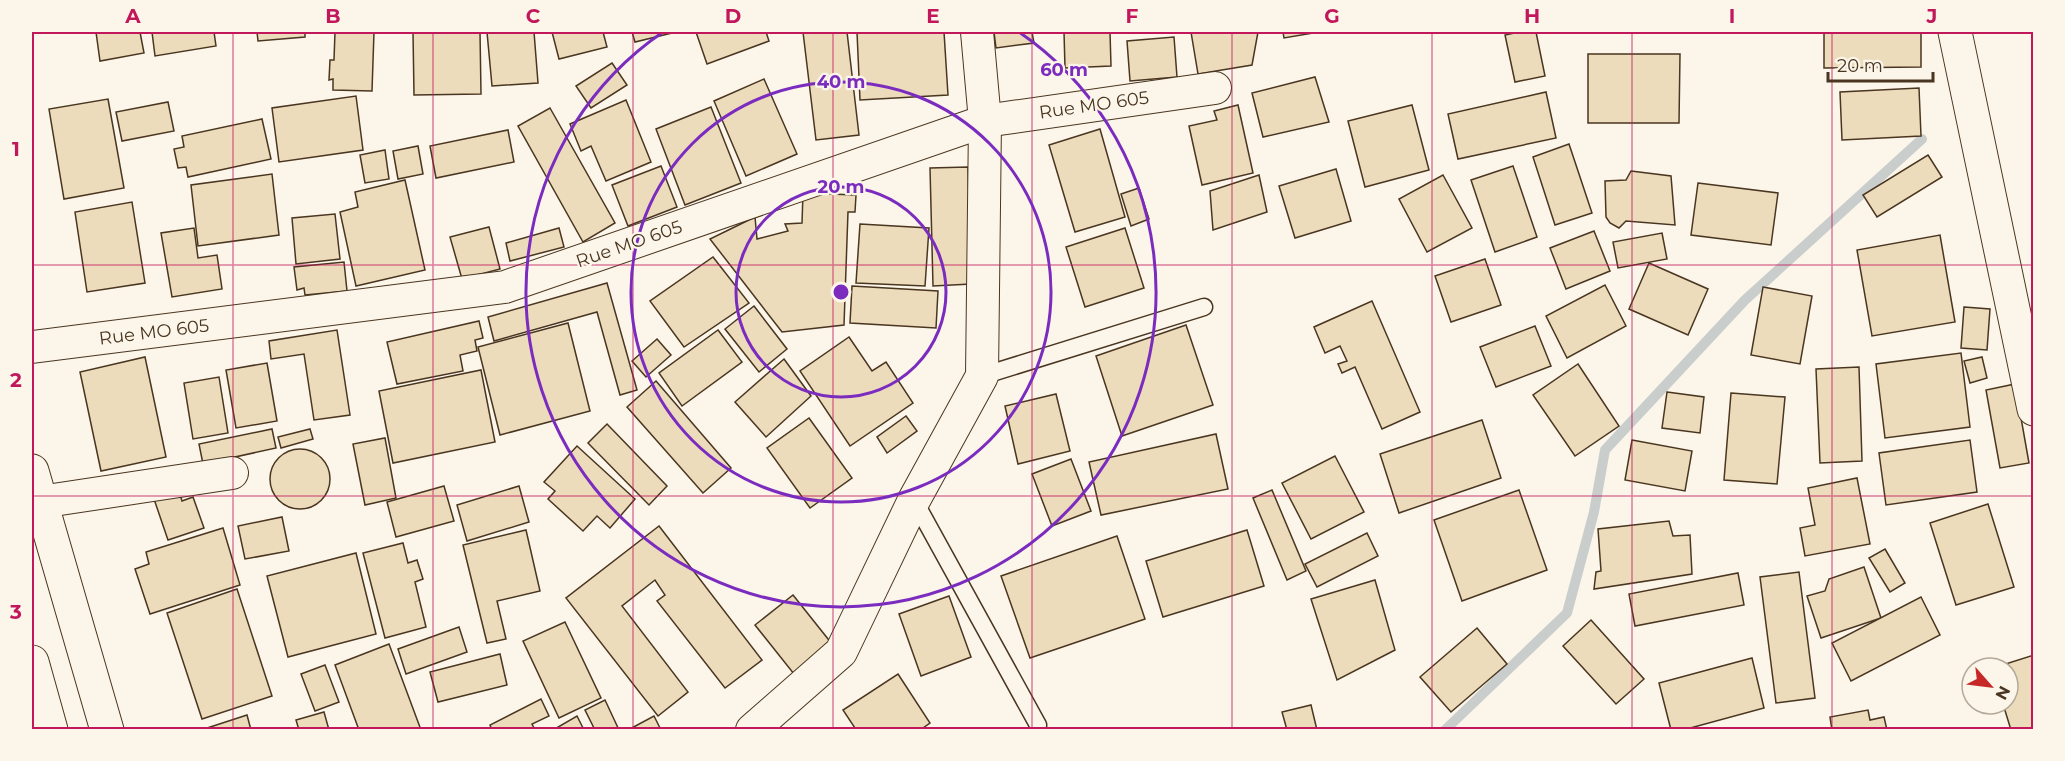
<svg xmlns="http://www.w3.org/2000/svg" width="2065" height="761" font-family="Montserrat,sans-serif">
<style>
.lines{fill:none;stroke-linecap:round;stroke-linejoin:round}
.stream{stroke:#c9cecd;stroke-width:10}
.building{fill:#ecdcbc;stroke:#4a3520;stroke-width:1.5}
.service-casing{stroke:#4a3520;stroke-width:19}
.minor-casing{stroke:#4a3520;stroke-width:34}
.tertiary-casing{stroke:#4a3520;stroke-width:35}
.trunk-casing{stroke:#4a3520;stroke-width:35}
.service{stroke:#fbf6e9;stroke-width:16}
.minor{stroke:#fbf6e9;stroke-width:32}
.tertiary{stroke:#fbf6e9;stroke-width:33}
.trunk{stroke:#fbf6e9;stroke-width:33}
.grid{fill:none;stroke:#c2185b;stroke-width:1.5;stroke-opacity:0.55}
.ring{fill:none;stroke:#7b2cbf;stroke-width:3}
.labels{text-anchor:middle;dominant-baseline:central;stroke-width:4.5;stroke-linejoin:round;paint-order:stroke}
.street-label{font-size:18px;fill:#4a3520;stroke:#fbf6e9}
.centre{fill:#7b2cbf;stroke:#fbf6e9;stroke-width:3}
.ring-label{font-size:18px;text-anchor:middle;font-weight:bold;fill:#7b2cbf;stroke:#fbf6e9;stroke-width:4.5;stroke-linejoin:round;paint-order:stroke}
.neatline{fill:none;stroke:#c2185b;stroke-width:2}
.grid-label{font-size:20px;text-anchor:middle;font-weight:bold;fill:#c2185b}
</style>
<rect width="100%" height="100%" fill="#fbf6e9"/>
<g class="lines">
<polyline class="stream" points="1445,730 1567,613 1594,512 1605,450 1745,300 1922,139"/>
</g>
<g class="building">
<polygon points="96,32 140,32 144,53 100,61"/>
<polygon points="152,32 214,32 216,46 155,56"/>
<polygon points="257,32 305,32 305,37 258,41"/>
<polygon points="335,32 374,32 372,91 333,90 333,79 329,80 330,60 334,60"/>
<polygon points="413,32 480,32 481,94 414,95"/>
<polygon points="487,32 534,32 538,83 492,86"/>
<polygon points="552,32 603,32 607,47 559,59"/>
<polygon points="632,32 676,32 635,42"/>
<polygon points="696,32 766,32 769,41 707,64"/>
<polygon points="803,32 847,32 859,135 816,140"/>
<polygon points="857,32 944,32 948,95 860,100"/>
<polygon points="994,32 1032,32 1034,43 996,48"/>
<polygon points="1064,32 1110,32 1111,66 1065,68"/>
<polygon points="1191,32 1258,32 1252,65 1198,74"/>
<polygon points="1283,32 1319,32 1284,38"/>
<polygon points="1519,32 1536,32 1545,76 1515,82 1505,35"/>
<polygon points="1824,32 1921,32 1921,67 1824,68"/>
<polygon points="1174,37 1177,77 1130,81 1127,41"/>
<polygon points="1588,54 1680,54 1679,123 1588,123"/>
<polygon points="612,63 627,85 591,108 576,86"/>
<polygon points="1315,77 1329,122 1263,137 1252,93"/>
<polygon points="764,79 797,154 746,176 714,101"/>
<polygon points="1919,88 1921,136 1842,140 1840,92"/>
<polygon points="1546,92 1556,138 1458,159 1448,114"/>
<polygon points="356,96 363,150 279,162 272,108"/>
<polygon points="108,99 124,188 64,199 49,109"/>
<polygon points="626,100 651,162 606,181 591,146 581,151 570,124"/>
<polygon points="168,102 174,131 122,141 116,112"/>
<polygon points="1238,105 1253,173 1202,185 1189,126 1217,120 1214,111"/>
<polygon points="1412,105 1429,170 1365,187 1348,121"/>
<polygon points="711,107 741,183 685,205 656,129"/>
<polygon points="550,108 615,223 583,242 518,126"/>
<polygon points="262,119 271,159 188,177 186,167 178,168 174,149 184,147 182,136"/>
<polygon points="1100,129 1125,217 1075,232 1049,145"/>
<polygon points="508,130 514,162 436,178 430,146"/>
<polygon points="1569,144 1592,213 1555,225 1533,157"/>
<polygon points="418,146 423,174 398,179 393,151"/>
<polygon points="385,150 389,179 365,183 360,155"/>
<polygon points="1928,155 1942,177 1877,217 1863,195"/>
<polygon points="661,166 677,207 628,226 612,185"/>
<polygon points="1513,166 1537,237 1495,252 1471,180"/>
<polygon points="968,167 971,284 933,286 930,168"/>
<polygon points="1336,169 1351,221 1295,238 1279,186"/>
<polygon points="1631,171 1671,176 1675,225 1626,221 1619,228 1610,223 1606,217 1605,181 1626,180"/>
<polygon points="272,174 279,235 198,246 191,185"/>
<polygon points="1259,175 1267,212 1213,230 1210,191"/>
<polygon points="1443,175 1472,228 1427,252 1399,199"/>
<polygon points="405,180 425,270 356,286 340,212 358,207 355,192"/>
<polygon points="1698,183 1778,193 1771,245 1691,235"/>
<polygon points="1139,188 1149,219 1131,226 1121,194"/>
<polygon points="803,193 856,195 855,212 848,212 844,325 782,332 710,239 755,217 757,239 788,231 785,224 802,223"/>
<polygon points="132,202 145,283 87,292 75,212"/>
<polygon points="335,214 340,259 296,264 292,218"/>
<polygon points="860,224 929,228 925,286 856,283"/>
<polygon points="489,227 500,269 462,279 450,237"/>
<polygon points="194,228 198,258 217,255 222,289 172,297 161,233"/>
<polygon points="559,228 564,247 510,261 506,243"/>
<polygon points="1125,228 1144,288 1085,307 1066,247"/>
<polygon points="1594,231 1610,271 1566,289 1550,248"/>
<polygon points="1662,233 1667,259 1618,268 1613,242"/>
<polygon points="1940,235 1955,322 1872,336 1857,250"/>
<polygon points="713,257 749,303 684,347 650,301"/>
<polygon points="1485,259 1501,305 1451,322 1435,276"/>
<polygon points="344,262 347,291 305,295 304,288 297,290 294,267"/>
<polygon points="1649,263 1708,289 1688,335 1629,309"/>
<polygon points="607,283 637,390 620,395 597,312 494,341 488,317"/>
<polygon points="1605,285 1626,326 1567,358 1546,316"/>
<polygon points="852,286 938,291 936,328 850,323"/>
<polygon points="1763,287 1812,296 1800,364 1751,355"/>
<polygon points="1372,301 1420,412 1382,429 1355,367 1342,373 1338,364 1347,361 1340,346 1325,353 1314,327"/>
<polygon points="754,306 787,349 759,372 725,329"/>
<polygon points="1964,307 1990,309 1987,350 1961,348"/>
<polygon points="479,321 483,338 475,340 477,351 460,355 463,371 397,384 387,342"/>
<polygon points="568,323 590,411 500,435 478,347"/>
<polygon points="1186,325 1213,405 1122,436 1096,356"/>
<polygon points="1535,326 1551,366 1496,387 1480,347"/>
<polygon points="337,330 350,415 314,420 304,354 271,359 269,341"/>
<polygon points="718,330 742,362 682,406 659,373"/>
<polygon points="849,337 872,371 886,362 913,403 850,446 800,371"/>
<polygon points="657,339 671,355 646,377 632,361"/>
<polygon points="1961,353 1970,427 1885,438 1876,364"/>
<polygon points="145,357 166,457 101,471 80,372"/>
<polygon points="1982,357 1987,378 1970,383 1964,361"/>
<polygon points="784,359 811,396 766,437 735,402"/>
<polygon points="267,363 277,421 236,428 226,370"/>
<polygon points="1578,364 1619,426 1575,456 1533,395"/>
<polygon points="1859,367 1862,461 1820,463 1816,369"/>
<polygon points="481,370 495,442 393,463 379,391"/>
<polygon points="219,377 228,433 193,439 184,383"/>
<polygon points="656,381 731,468 703,493 627,407"/>
<polygon points="2015,384 2029,463 2000,468 1986,390"/>
<polygon points="1667,392 1704,397 1700,433 1662,428"/>
<polygon points="1731,393 1785,397 1777,484 1724,480"/>
<polygon points="1056,394 1070,451 1018,464 1005,406"/>
<polygon points="906,416 917,431 887,453 877,437"/>
<polygon points="809,418 852,478 810,508 767,448"/>
<polygon points="1482,420 1501,478 1399,513 1380,454"/>
<polygon points="607,424 667,486 649,505 588,443"/>
<polygon points="272,429 276,448 203,464 199,444"/>
<polygon points="310,429 313,439 281,448 278,437"/>
<polygon points="1216,434 1228,489 1101,515 1089,462"/>
<polygon points="385,438 396,498 365,505 353,444"/>
<polygon points="1632,440 1692,451 1685,491 1625,480"/>
<polygon points="1970,440 1977,492 1886,505 1879,453"/>
<polygon points="577,446 635,499 610,528 597,516 583,531 548,499 555,491 544,482"/>
<circle cx="300" cy="479" r="30"/>
<polygon points="1335,456 1364,512 1311,539 1282,483"/>
<polygon points="1071,459 1091,511 1052,526 1032,474"/>
<polygon points="1857,478 1870,544 1805,556 1800,528 1815,525 1808,488"/>
<polygon points="444,486 454,521 396,537 387,502"/>
<polygon points="519,486 529,522 467,541 457,505"/>
<polygon points="1272,490 1306,571 1287,580 1253,498"/>
<polygon points="1519,490 1547,570 1462,601 1434,520"/>
<polygon points="179,491 182,501 193,497 204,528 168,540 154,499"/>
<polygon points="1988,504 2014,587 1956,605 1930,523"/>
<polygon points="282,517 289,551 245,559 238,526"/>
<polygon points="1669,521 1673,536 1690,535 1692,574 1594,589 1596,572 1601,571 1598,529"/>
<polygon points="659,526 762,660 725,688 657,601 665,595 655,580 622,606 688,692 658,716 566,598"/>
<polygon points="223,528 240,585 150,614 135,569 149,564 146,552"/>
<polygon points="526,530 540,591 497,601 506,639 487,643 463,545"/>
<polygon points="1247,530 1264,586 1163,617 1146,561"/>
<polygon points="1367,533 1378,556 1317,587 1305,564"/>
<polygon points="1117,536 1145,619 1030,658 1001,576"/>
<polygon points="403,543 408,563 417,560 423,579 415,582 426,627 385,638 363,553"/>
<polygon points="1885,549 1905,583 1890,592 1869,558"/>
<polygon points="356,553 376,634 288,657 267,576"/>
<polygon points="1864,567 1881,618 1821,638 1807,596 1825,591 1829,579"/>
<polygon points="1799,572 1815,698 1776,703 1760,577"/>
<polygon points="1738,573 1744,605 1635,626 1629,594"/>
<polygon points="1375,580 1395,650 1337,680 1311,599"/>
<polygon points="237,589 272,696 202,719 167,613"/>
<polygon points="793,595 832,644 794,674 755,625"/>
<polygon points="949,596 971,657 921,676 899,614"/>
<polygon points="1921,597 1940,635 1851,681 1832,643"/>
<polygon points="1591,620 1644,679 1616,704 1563,646"/>
<polygon points="565,622 601,698 559,718 523,641"/>
<polygon points="459,627 467,652 406,674 398,649"/>
<polygon points="1477,628 1507,664 1451,712 1420,677"/>
<polygon points="389,644 421,730 359,730 335,665"/>
<polygon points="500,654 507,685 438,702 430,672"/>
<polygon points="2034,655 2034,730 2011,730 2003,704 2008,704 2008,668 1993,668"/>
<polygon points="1752,658 1764,708 1683,730 1671,730 1659,683"/>
<polygon points="325,665 339,702 315,711 301,674"/>
<polygon points="898,674 930,723 920,730 852,730 855,728 843,710"/>
<polygon points="541,699 549,716 532,724 535,730 492,730 490,725"/>
<polygon points="605,700 619,730 595,730 585,710"/>
<polygon points="1311,705 1317,730 1287,730 1282,712"/>
<polygon points="1868,710 1870,720 1884,717 1887,730 1832,730 1830,717"/>
<polygon points="324,712 329,730 299,730 296,720"/>
<polygon points="247,715 251,730 201,730"/>
<polygon points="577,716 584,730 553,730"/>
<polygon points="654,716 661,730 628,730"/>
</g>
<g class="lines">
<g class="service-casing">
<g id="service">
<polyline points="982,376 1204,307"/>
<polyline points="914,500 1038,725"/>
</g>
</g>
<g class="minor-casing">
<g id="minor">
<polyline points="32,347 505,287 985,121 1215,88"/>
<polyline points="40,502 232,473"/>
<polyline points="752,730 841,652 914,500 982,376 985,121 977,32"/>
</g>
</g>
<g class="tertiary-casing">
<polyline id="tertiary" points="1955,32 2034,409"/>
</g>
<g class="trunk-casing">
<g id="trunk">
<polyline points="32,471 107,730"/>
<polyline points="32,662 51,730"/>
</g>
</g>
<use href="#service" class="service"/>
<use href="#minor" class="minor"/>
<use href="#tertiary" class="tertiary"/>
<use href="#trunk" class="trunk"/>
</g>
<path class="grid" d="M233,32V730M433,32V730M633,32V730M833,32V730M1032,32V730M1232,32V730M1432,32V730M1632,32V730M1832,32V730M32,265H2034M32,496H2034"/>
<g class="ring">
<circle cx="841" cy="292" r="105"/>
<circle cx="841" cy="292" r="210"/>
<path d="M1019 32A315 315 0 1 1 663 32"/>
</g>
<g class="labels">
<g class="street-label">
<text transform="translate(1094 105) rotate(-8)">Rue MO 605</text>
<text transform="translate(629 244) rotate(-19)">Rue MO 605</text>
<text transform="translate(154 332) rotate(-7)">Rue MO 605</text>
</g>
</g>
<circle cx="841" cy="292" r="9" class="centre"/>
<g class="ring-label">
<text x="1064" y="76">60 m</text>
<text x="841" y="88">40 m</text>
<text x="841" y="193">20 m</text>
</g>
<rect width="2065" height="761" fill="none" stroke="#fbf6e9" stroke-width="66"/>
<g transform="translate(1990 686) rotate(118)"><circle r="28" fill="#fbf6e9" stroke="#b4a999" stroke-width="1.5"/>
<path d="M0-4.5L10 22L0 15L-10 22Z" fill="#c62828"/>
<text y="-9" font-size="16" font-weight="bold" text-anchor="middle" fill="#4a3520">N</text>
</g>
<path d="M1828 72v9h105v-9" fill="none" stroke="#4a3520" stroke-width="3"/>
<text x="1837" y="72" font-size="18" fill="#4a3520" stroke="#fbf6e9" stroke-width="4.5" paint-order="stroke">20 m</text>
<rect x="33" y="33" width="1999" height="695" class="neatline"/>
<g class="grid-label">
<text x="133" y="23">A</text>
<text x="333" y="23">B</text>
<text x="533" y="23">C</text>
<text x="733" y="23">D</text>
<text x="933" y="23">E</text>
<text x="1132" y="23">F</text>
<text x="1332" y="23">G</text>
<text x="1532" y="23">H</text>
<text x="1732" y="23">I</text>
<text x="1932" y="23">J</text>
<text x="16" y="156">1</text>
<text x="16" y="387">2</text>
<text x="16" y="619">3</text>
</g>
</svg>
